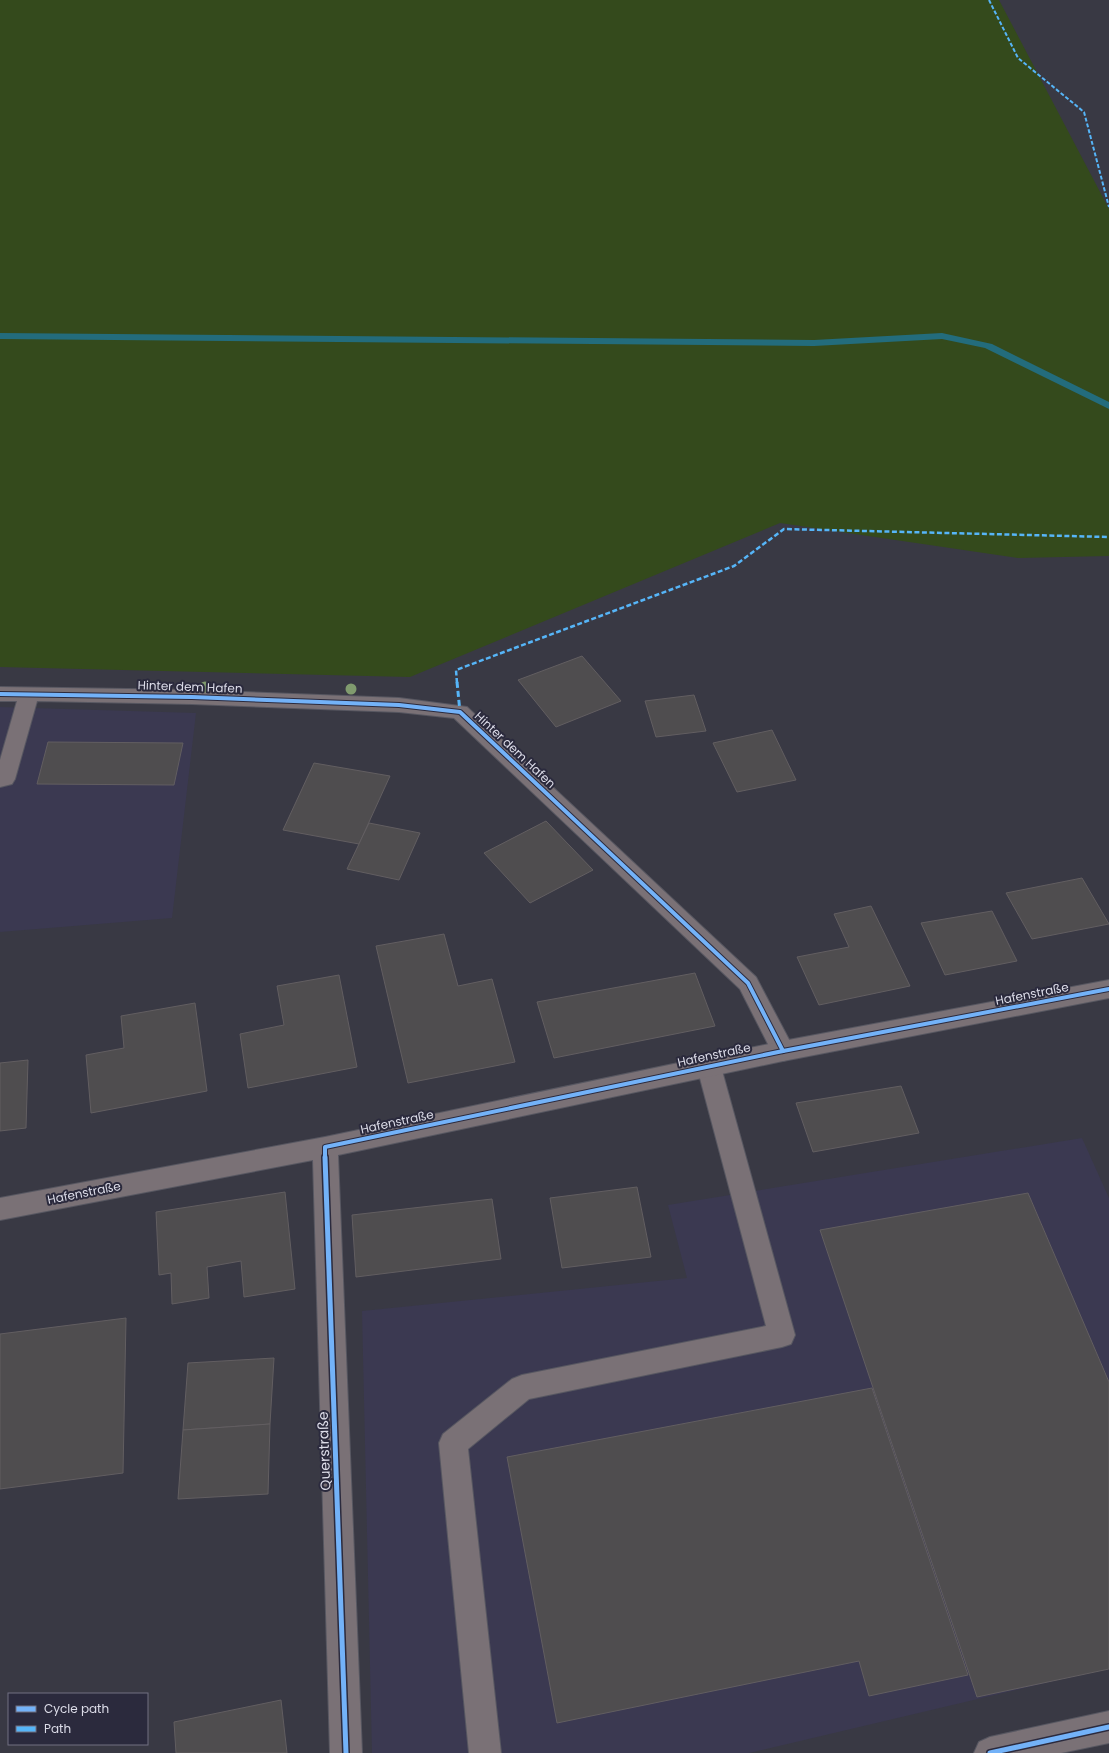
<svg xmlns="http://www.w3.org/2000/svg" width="1109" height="1753" viewBox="0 0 1109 1753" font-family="Poppins,sans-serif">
<rect width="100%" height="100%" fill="#393944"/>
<g fill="#3b3951">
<path d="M0 707 196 713 172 918 0 932Z"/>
<path d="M1082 1138 1109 1198V1668L749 1753H372L362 1311 687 1278 668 1205Z"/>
</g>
<path fill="#344a1c" d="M0 0H999L1109 209V556L1018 558 780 523 410 677 0 667Z"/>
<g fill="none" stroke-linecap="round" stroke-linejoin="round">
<path fill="#236c7c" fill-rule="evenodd" d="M0 333 814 340 942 333 992 344 1109 402V409L985 348 942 339 814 346 0 339Z"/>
</g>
<g fill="#4f4d4f" stroke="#625e61">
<path d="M582 656 621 701 556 727 518 680Z"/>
<path d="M694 695 706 731 656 737 645 701Z"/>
<path d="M772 730 796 780 737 792 713 743Z"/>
<path d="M48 742 183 743 174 785 37 784Z"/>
<path d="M314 763 390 776 359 844 283 830Z"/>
<path d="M546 821 593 870 530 903 484 853Z"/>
<path d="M369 823 420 833 399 880 347 869Z"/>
<path d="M1082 878 1109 924 1032 939 1006 893Z"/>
<path d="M871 906 910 986 819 1005 797 957 849 947 834 914Z"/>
<path d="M992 911 1017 961 945 975 921 923Z"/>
<path d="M444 934 458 986 492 979 515 1062 408 1083 376 946Z"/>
<path d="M695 973 715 1026 554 1058 537 1002Z"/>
<path d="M339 975 357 1067 248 1088 240 1034 284 1025 277 986Z"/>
<path d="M195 1003 207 1091 91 1113 86 1055 124 1048 121 1016Z"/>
<path d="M28 1060 26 1128 0 1131V1063Z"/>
<path d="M901 1086 919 1133 813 1152 796 1103Z"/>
<path d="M637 1187 651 1257 562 1268 550 1198Z"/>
<path d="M285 1192 295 1289 244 1297 241 1261 207 1267 209 1298 172 1304 171 1273 159 1275 156 1212Z"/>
<path d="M1028 1193 1109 1382V1669L977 1697 820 1230Z"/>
<path d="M492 1199 501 1259 356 1277 352 1215Z"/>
<path d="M126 1318 123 1473 0 1489V1334Z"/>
<path d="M274 1358 270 1424 183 1430 188 1363Z"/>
<path d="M872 1388 968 1675 869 1696 859 1661 557 1723 507 1457Z"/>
<path d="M270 1424 268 1494 178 1499 183 1430Z"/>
<path d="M281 1700 287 1753H176L174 1722Z"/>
</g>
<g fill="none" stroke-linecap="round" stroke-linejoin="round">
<defs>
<g id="service">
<path d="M0 687 192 690 399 698 467 707 756 977 795 1051 791 1058 783 1061 775 1058 740 989 454 718 399 712 192 704 37 701 15 779 12 784 0 787V760L17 701H0Z"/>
<path d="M709 1057 717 1060 721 1067 795 1335 791 1344 782 1347 529 1399 468 1449 501 1753H469L439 1443 443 1434 512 1379 522 1375 766 1326 697 1067 701 1060Z"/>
</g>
<path id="minor" d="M1109 980V998L783 1061 338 1155 362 1753H330L313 1160 0 1220V1198L325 1137 783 1041Z"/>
<path id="tertiary" d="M1109 1711V1743L1061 1753H974L979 1742 990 1737Z"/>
</defs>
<use href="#service" stroke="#575761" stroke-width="2"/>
<use href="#minor" stroke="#575761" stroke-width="2"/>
<use href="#tertiary" stroke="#575761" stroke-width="2"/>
<use href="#service" fill="#7a7176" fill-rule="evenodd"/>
<use href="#minor" fill="#7a7176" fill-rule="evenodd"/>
<use href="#tertiary" fill="#7a7176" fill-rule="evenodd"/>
<path stroke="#56b5f8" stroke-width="2" stroke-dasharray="4 2" stroke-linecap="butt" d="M989 0 1018 58 1084 112 1109 207"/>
<path stroke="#56b5f8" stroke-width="2.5" stroke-dasharray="5 2.5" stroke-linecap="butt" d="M457 683 456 670 734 566 784 529 1109 537"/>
<path stroke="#56b5f8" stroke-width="3" stroke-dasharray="6 3" stroke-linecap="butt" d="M457 682 460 712"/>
<defs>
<g id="cycleway-far1">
<path d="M0 694 192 697 399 705 460 712 748 983 783 1051"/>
<path d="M325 1158V1147L783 1051 1109 989"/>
</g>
<g id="cycleway">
<path d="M325 1157 346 1753"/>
<path d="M990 1753 1109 1727"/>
</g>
</defs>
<use href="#cycleway-far1" stroke="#2b2a3d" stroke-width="6"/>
<use href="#cycleway" stroke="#2b2a3d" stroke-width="8"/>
<use href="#cycleway-far1" stroke="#73b2f8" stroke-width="4"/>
<use href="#cycleway" stroke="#73b2f8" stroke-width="5"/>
</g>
<g fill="#809b6e">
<circle cx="205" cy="687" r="5.5"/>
<circle cx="351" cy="689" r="5.5"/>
</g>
<g text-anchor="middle" stroke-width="4" stroke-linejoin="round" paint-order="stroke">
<g font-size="12" fill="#dcdce8" stroke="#2b2a3d">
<text transform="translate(190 687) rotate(2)" y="4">Hinter dem Hafen</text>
<text transform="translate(515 750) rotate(43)" y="4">Hinter dem Hafen</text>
<text transform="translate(1032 994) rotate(-11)" y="4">Hafenstraße</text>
<text transform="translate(714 1055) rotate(-12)" y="4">Hafenstraße</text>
<text transform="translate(397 1122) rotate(-12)" y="4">Hafenstraße</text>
<text transform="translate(84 1193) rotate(-11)" y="4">Hafenstraße</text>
</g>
<g font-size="14" fill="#dcdce8" stroke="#2b2a3d">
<text transform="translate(324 1451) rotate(-92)" y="5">Querstraße</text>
</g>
</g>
<rect x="8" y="1693" width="140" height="52" fill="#2b2a3d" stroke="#727181"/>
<rect x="16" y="1706" width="20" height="6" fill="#73b2f8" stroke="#727181"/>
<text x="44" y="1713" font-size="12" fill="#dcdce8">Cycle path</text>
<rect x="16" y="1726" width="20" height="6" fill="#56b5f8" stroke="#727181"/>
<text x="44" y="1733" font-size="12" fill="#dcdce8">Path</text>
</svg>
